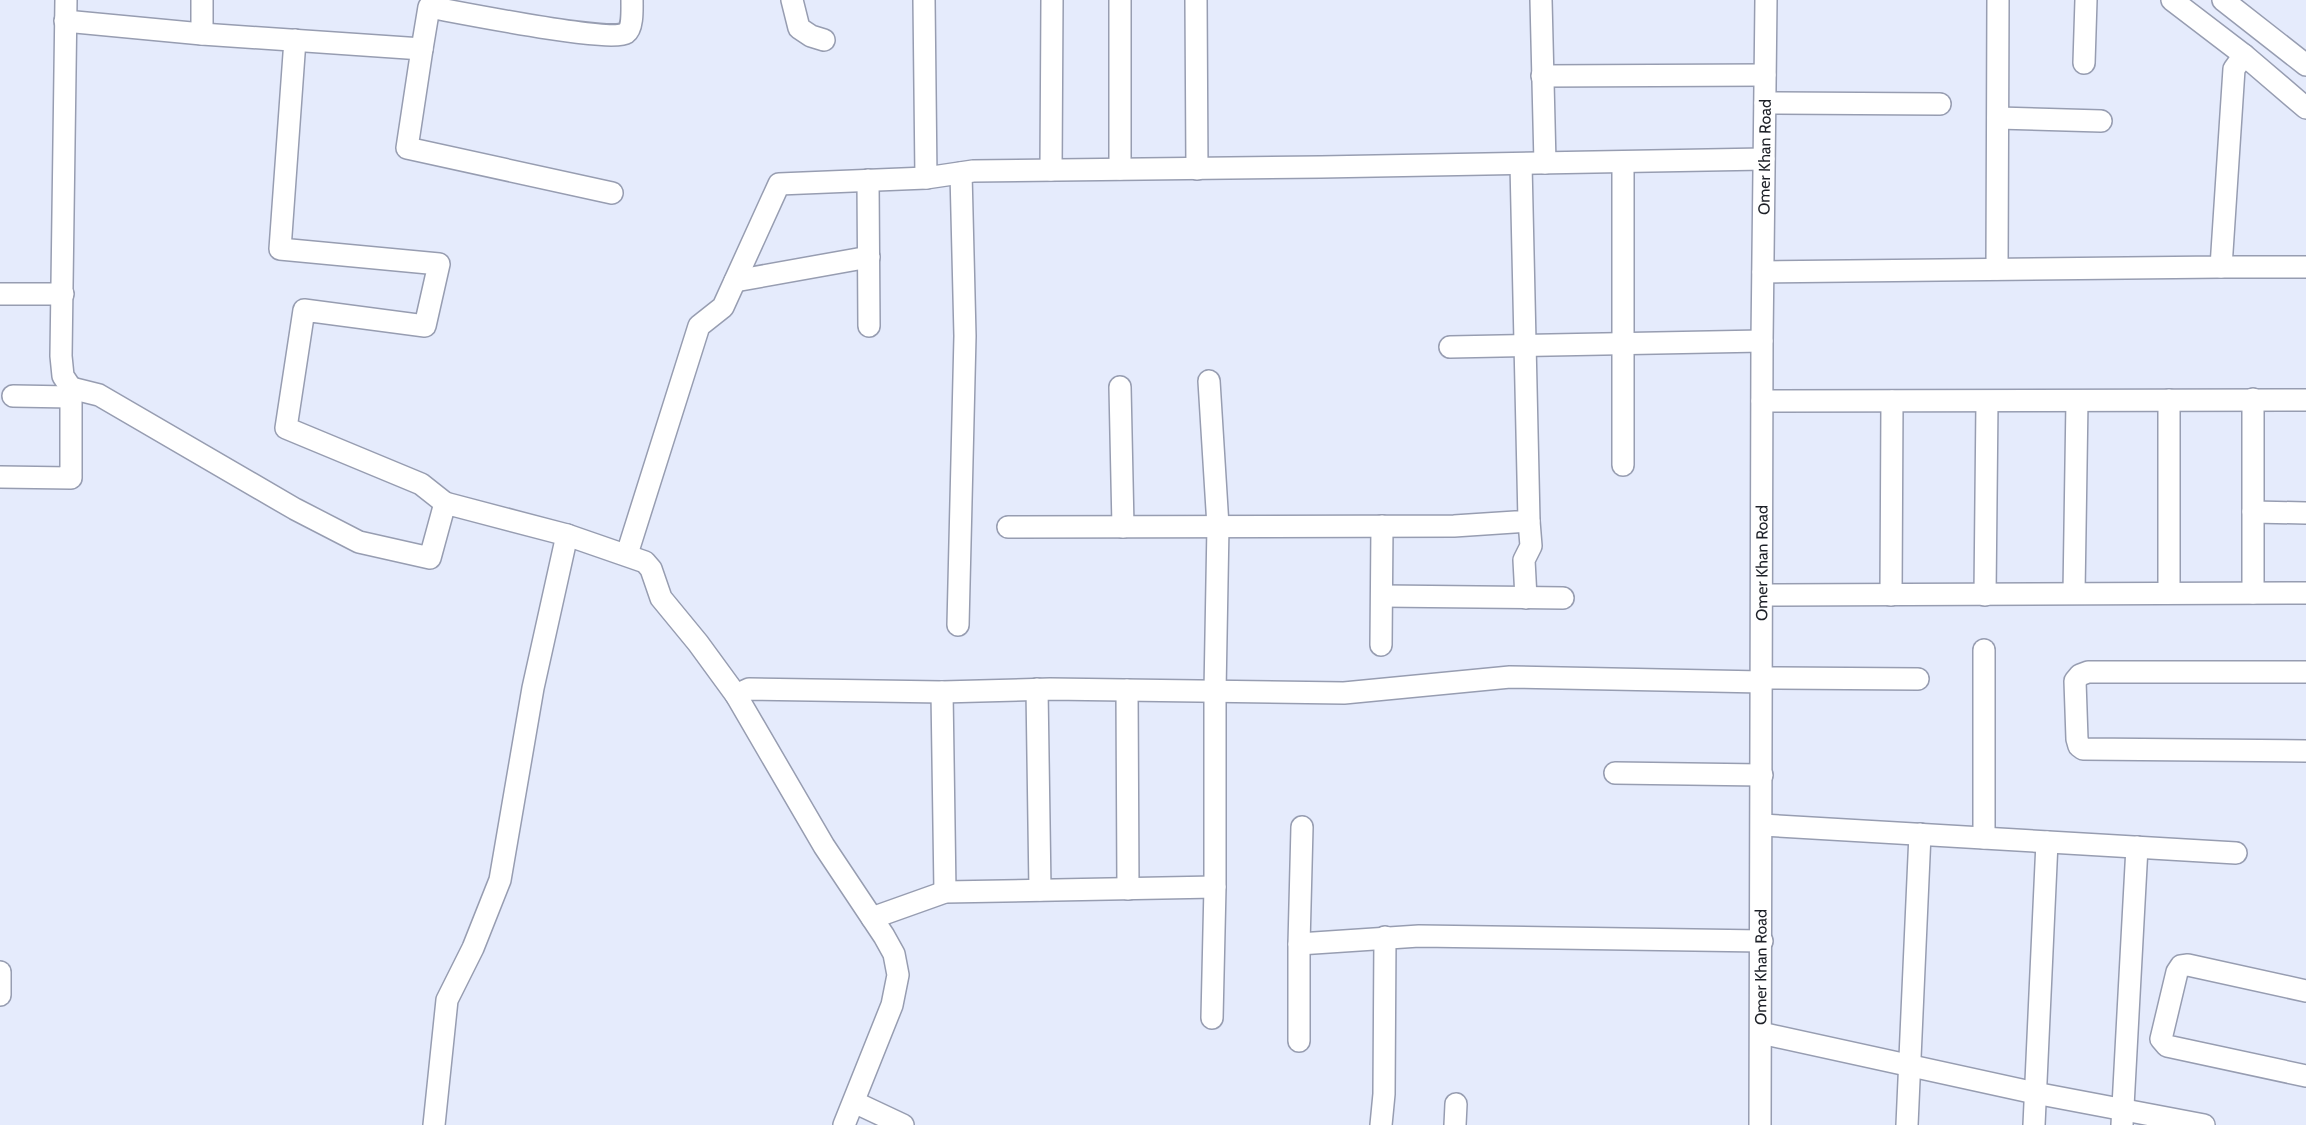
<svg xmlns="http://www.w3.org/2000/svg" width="2306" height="1125" viewBox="0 0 2306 1125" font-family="Cabin,sans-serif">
<rect width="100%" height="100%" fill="#e5ebfc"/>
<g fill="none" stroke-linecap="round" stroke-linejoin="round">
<defs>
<g id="minor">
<path d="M202 0V34"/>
<path d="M792 0 799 28 811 36 824 40"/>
<path d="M924 0 926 178"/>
<path d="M1196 0 1197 169"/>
<path d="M1541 0 1545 163"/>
<path d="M2172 0 2244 55 2306 108"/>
<path d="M2223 0 2306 65"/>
<path d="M65 21 202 34 422 49 407 148 612 193"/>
<path d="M295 40 280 249 439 264 425 326 304 310 286 428 421 484 445 503"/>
<path d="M422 49 429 7C457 12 611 43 626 33 633 28 632 9 632 0"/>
<path d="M2084 63 2086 0"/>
<path d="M1542 76 1765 75"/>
<path d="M1765 103 1940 104"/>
<path d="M1998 118 2101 121"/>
<path d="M1120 169V0"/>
<path d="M1051 170 1052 0"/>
<path d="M868 180 869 326"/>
<path d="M2221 267H2306"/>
<path d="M1997 269 1998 0"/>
<path d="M1763 272 2221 267 2234 69 2244 55"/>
<path d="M735 281 869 257"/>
<path d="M0 294H63"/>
<path d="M1450 347 1762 341"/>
<path d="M1209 381 1218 526 1215 691V887L1212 1018"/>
<path d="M1120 387 1123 527"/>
<path d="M71 388 99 395 295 509 359 542 430 558 445 503 567 535 645 562 651 569 661 598 698 643 736 695 824 846 884 936 894 954 898 975 892 1005 844 1125"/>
<path d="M13 396 71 397"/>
<path d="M2253 399V593"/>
<path d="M1762 401 2306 400"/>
<path d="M1623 465V162"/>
<path d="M0 477 71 478V388L63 376 61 356 66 0"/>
<path d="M2253 512 2306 513"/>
<path d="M1008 527 1454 526 1529 521 1521 164"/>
<path d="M627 554 699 326 723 307 779 184 926 178 973 171 1321 167 1764 159"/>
<path d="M2074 593 2077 401"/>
<path d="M2169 593V400"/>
<path d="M1762 595 2306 593"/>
<path d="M1891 595 1892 401"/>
<path d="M1985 595 1987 402"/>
<path d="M1382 596 1563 598"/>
<path d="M1526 598 1524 560 1531 546 1529 521"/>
<path d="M958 625 965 336 961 173"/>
<path d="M1381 645 1382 526"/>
<path d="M2306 672H2088L2080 675 2075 681 2077 739 2079 746 2083 749 2306 751"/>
<path d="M1762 678 1918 679"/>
<path d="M1037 689 1040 890"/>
<path d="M1127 690 1128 889"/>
<path d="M942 692 945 892"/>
<path d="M736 695 749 689 942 692 1050 689 1344 693 1510 677 1762 682"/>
<path d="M1615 773 1762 775"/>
<path d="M1762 825 2236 853"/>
<path d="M1984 838V650"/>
<path d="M872 918 945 892 1215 887"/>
<path d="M1299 944 1419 936 1762 941"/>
<path d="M0 972V995"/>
<path d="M2306 991 2188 965 2181 966 2177 972 2161 1039 2167 1046 2306 1076"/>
<path d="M1761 1033 2035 1093 2204 1125"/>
<path d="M1299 1041V944L1302 827"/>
<path d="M854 1102 903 1125"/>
<path d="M434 1125 447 1000 473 948 500 880 533 688 567 535"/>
<path d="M1381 1125 1384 1094 1385 937"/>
<path d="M1455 1125 1456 1104"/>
<path id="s1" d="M1760 1125 1762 341 1766 0"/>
<path d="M1907 1125 1920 834"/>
<path d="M2034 1125 2047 842"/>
<path d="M2122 1125 2137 847"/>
</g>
</defs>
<use href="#minor" stroke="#979db1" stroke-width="24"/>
<use href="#minor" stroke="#fff" stroke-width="21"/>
</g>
<g text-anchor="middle" stroke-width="5" stroke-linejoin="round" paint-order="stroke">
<g font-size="16" fill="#1d2027" stroke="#e5ebfc">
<text dy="6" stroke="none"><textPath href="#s1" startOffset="968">Omer Khan Road</textPath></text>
<text dy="6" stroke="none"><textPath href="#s1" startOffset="562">Omer Khan Road</textPath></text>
<text dy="6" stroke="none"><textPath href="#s1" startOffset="158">Omer Khan Road</textPath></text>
</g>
</g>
</svg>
